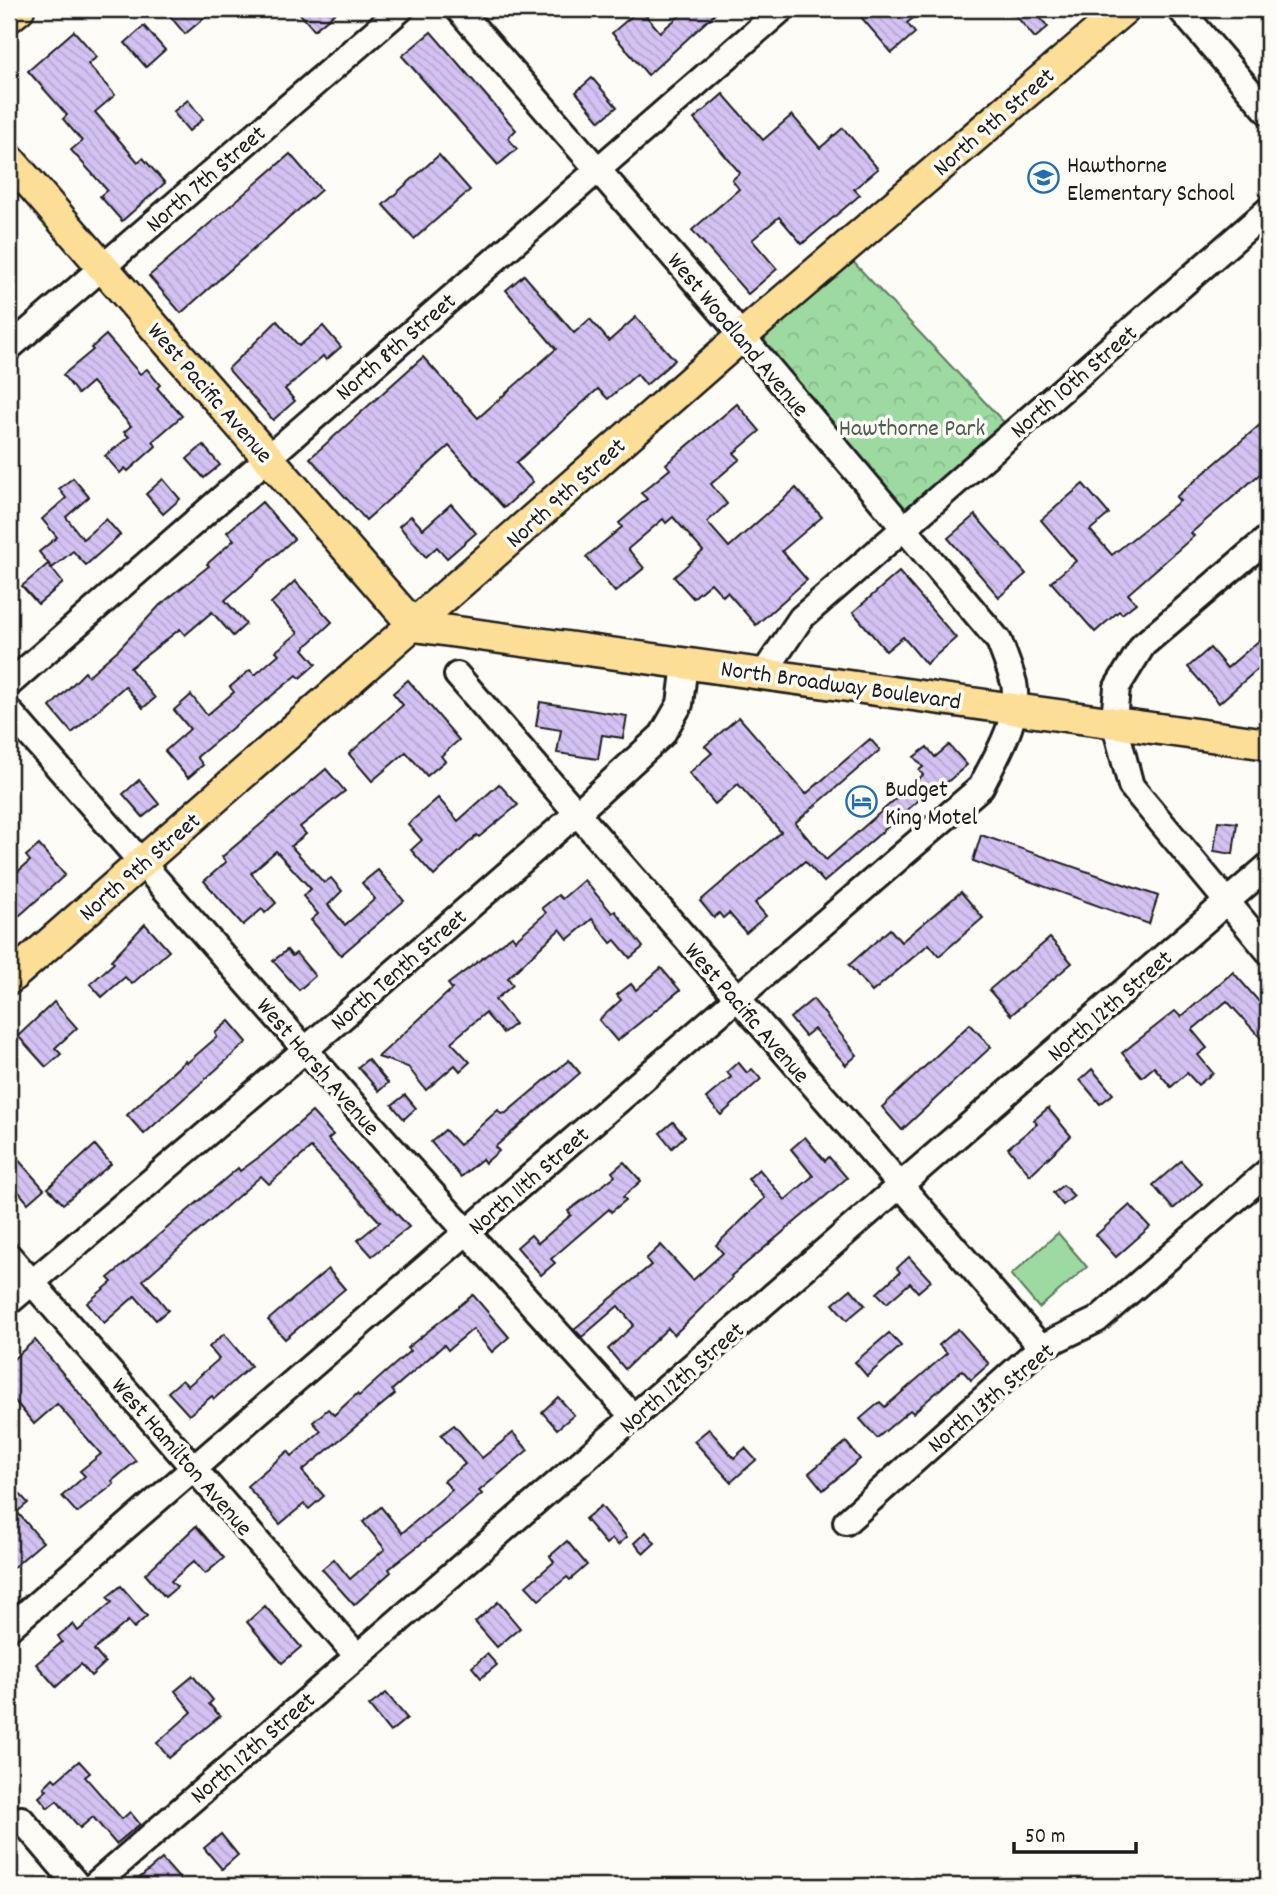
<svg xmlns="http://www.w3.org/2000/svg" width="1277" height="1895" viewBox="0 0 1277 1895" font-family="Dekko,sans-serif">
<defs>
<pattern id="park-crowns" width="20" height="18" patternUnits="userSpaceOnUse" patternTransform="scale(1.75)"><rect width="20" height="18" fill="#9ddaa1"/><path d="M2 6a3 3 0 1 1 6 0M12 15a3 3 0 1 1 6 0" fill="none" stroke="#87ba8a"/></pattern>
<pattern id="building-back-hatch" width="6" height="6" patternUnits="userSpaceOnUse" patternTransform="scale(1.75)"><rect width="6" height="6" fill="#d4c2f3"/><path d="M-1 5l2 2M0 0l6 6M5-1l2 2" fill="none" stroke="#b5a6d0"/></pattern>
</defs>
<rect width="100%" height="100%" fill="#fdfcf7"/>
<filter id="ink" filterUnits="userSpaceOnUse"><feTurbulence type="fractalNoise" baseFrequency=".0143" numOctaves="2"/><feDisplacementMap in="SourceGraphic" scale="14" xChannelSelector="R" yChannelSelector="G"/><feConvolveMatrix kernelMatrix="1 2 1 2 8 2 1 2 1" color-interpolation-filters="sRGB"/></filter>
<g filter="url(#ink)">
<path fill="url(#park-crowns)" stroke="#5c7b5e" stroke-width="2" d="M842 250 1014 433 904 529 742 336Z"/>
<path fill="#9ddaa1" stroke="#5c7b5e" stroke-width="2" d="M1058 1233 1087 1267 1039 1308 1011 1275Z"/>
<g fill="url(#building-back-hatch)" stroke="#1c1c1c" stroke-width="2">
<path d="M164 9H215L185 34Z"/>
<path d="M296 9H340L314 30Z"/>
<path d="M640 9 660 32 688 9H720L648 75 612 33Z"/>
<path d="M854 9H924L907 23 915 33 892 53Z"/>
<path d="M1010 9H1033L1048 27 1035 38Z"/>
<path d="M144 26 165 50 146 67 125 43Z"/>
<path d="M74 31 97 57 88 64 115 95 95 112 138 162 143 158 165 183 122 221 100 196 107 190 71 150 82 141 63 119 67 115 28 71Z"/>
<path d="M431 32 516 130 508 138 517 149 498 165 402 56Z"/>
<path d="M592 78 617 107 600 121 576 92Z"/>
<path d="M723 94 763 140 792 115 820 148 843 128 878 169 854 189 860 195 802 244 779 217 752 240 777 269 748 294 692 230 739 189 732 180 740 173 694 119Z"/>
<path d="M188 100 203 119 189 131 173 112Z"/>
<path d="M290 154 321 190 181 313 149 276Z"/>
<path d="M439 155 470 190 414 239 383 205Z"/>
<path d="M524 275 574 333 590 319 609 341 636 317 675 360 646 385 637 374 608 399 598 389 516 463 533 482 504 508 449 446 366 520 310 458 423 357 478 418 556 349 506 290Z"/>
<path d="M277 321 299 346 323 326 341 347 326 360 323 356 285 389 295 401 273 420 228 369Z"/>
<path d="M106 335 140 374 147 369 160 385 157 388 182 416 153 441 156 446 128 471 125 468 120 473 105 456 129 437 124 432 131 426 92 382 78 394 63 375 93 350 91 348Z"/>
<path d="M737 404 760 431 734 453 740 459 711 484 727 504 707 522 729 547 796 488 822 517 782 551 807 580 756 625 727 592 723 596 711 583 693 598 674 577 703 551 673 517 666 523 663 519 628 549 644 568 615 592 586 557 622 527 619 523 647 499 641 493 670 469 666 464Z"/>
<path d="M1268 418V467L1191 533 1194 536 1128 594 1136 603 1122 614 1119 611 1095 632 1051 582 1076 561 1041 520 1083 484 1109 514 1090 530 1112 555 1180 501 1176 497Z"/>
<path d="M203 445 220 465 204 478 187 459Z"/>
<path d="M73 478 89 497 66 517 83 539 106 519 120 535 86 565 73 551 52 568 39 552 57 537 42 519 66 498 59 489Z"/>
<path d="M163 479 180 499 163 514 146 494Z"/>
<path d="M262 502 294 539 225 600 246 624 233 636 212 612 185 635 180 629 130 668 155 698 143 708 125 686 72 733 50 707 85 672 88 676 119 649 160 605 209 566 207 564 234 540 227 532Z"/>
<path d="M451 504 476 533 447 558 437 547 426 557 399 526 411 516 423 529Z"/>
<path d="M975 515 1026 574 999 597 948 538Z"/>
<path d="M48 564 63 583 38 604 22 586Z"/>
<path d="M899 572 956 638 926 664 903 637 886 651 853 612Z"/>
<path d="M295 581 332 622 303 649 316 664 300 678 297 675 197 757 203 765 188 778 165 751 190 729 174 710 191 695 207 715 234 692 230 687 250 670 255 675 279 654 276 651 298 633 271 603Z"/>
<path d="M1268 633V680L1259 668 1219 703 1188 667 1210 648 1227 668Z"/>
<path d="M408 680 459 740 441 756 445 761 427 776 406 752 372 781 349 754 403 705 393 693Z"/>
<path d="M540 702 627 716 623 738 602 735 598 759 557 753 561 730 536 726Z"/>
<path d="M739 717 806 794 870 739 880 750 795 823 826 860 923 775 919 770 923 767 914 757 927 747 935 757 949 745 967 765 937 791 934 787 824 882 805 861 755 903 766 916 746 933 729 913 723 918 719 913 714 918 700 901 781 832 738 784 715 804 689 773 712 753 705 746Z"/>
<path d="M326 769 345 791 300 827 306 834 291 846 324 883 331 878 342 891 328 905 345 925 375 899 362 883 378 870 404 901 341 955 311 920 318 914 303 896 311 889 276 851 251 873 276 903 265 913 262 909 243 925 204 881 226 862 222 857Z"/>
<path d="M139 780 159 804 143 817 123 794Z"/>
<path d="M499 784 518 805 479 837 477 835 434 876 411 850 422 840 408 824 438 798 458 821Z"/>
<path d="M1218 821 1237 823 1233 854 1214 851Z"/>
<path d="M981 835 1158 896 1149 924 973 861Z"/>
<path d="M39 845 65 875 9 925V879L30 861 26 856Z"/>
<path d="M584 880 612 913 615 911 643 947 630 958 615 940 611 943 592 919 568 939 560 929 508 978 513 985 495 1000 515 1024 503 1033 485 1013 451 1042 470 1062 460 1071 455 1065 426 1090 408 1067 378 1057 452 989 448 984 512 936 515 940 546 913 542 908 558 895 562 899Z"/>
<path d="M961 892 983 918 939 956 929 944 872 992 849 965 890 929 901 942Z"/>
<path d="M145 924 169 951 132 984 125 977 102 997 90 984 114 963 111 960Z"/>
<path d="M1050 938 1072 963 1011 1015 989 990Z"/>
<path d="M287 950 292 956 296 953 315 976 299 990 273 961Z"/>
<path d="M661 968 680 990 617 1041 599 1020 621 1000 617 995 631 984 636 990Z"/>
<path d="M1233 972 1268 1012V1046L1227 1001 1192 1030 1207 1048 1198 1055 1213 1073 1198 1085 1187 1073 1171 1087 1154 1067 1142 1077 1122 1053 1175 1011 1181 1017Z"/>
<path d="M813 999 857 1055 846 1065 814 1029 805 1036 790 1018Z"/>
<path d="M54 1002 77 1028 55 1048 61 1054 46 1067 18 1036Z"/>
<path d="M229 1021 247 1042 144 1134 127 1115 185 1061 187 1063 217 1037 215 1033Z"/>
<path d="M970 1024 991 1047 902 1130 882 1107Z"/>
<path d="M368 1059 388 1083 379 1091 358 1067Z"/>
<path d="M569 1060 580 1073 495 1147 499 1151 485 1163 482 1159 461 1177 431 1142 445 1130 459 1145 498 1110 501 1114 506 1113Z"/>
<path d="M738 1062 747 1073 752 1069 761 1079 721 1115 706 1098 731 1077 727 1072Z"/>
<path d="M1092 1069 1113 1094 1100 1104 1080 1080Z"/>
<path d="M405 1095 416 1108 404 1119 392 1105Z"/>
<path d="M1048 1108 1071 1136 1030 1175 1008 1148 1037 1124 1034 1120Z"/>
<path d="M312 1112 333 1135 328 1139 409 1227 372 1256 358 1240 380 1222 311 1148 269 1184 261 1176 143 1280 168 1310 156 1320 135 1296 104 1323 87 1303 112 1282 108 1278 238 1168 240 1171 262 1155Z"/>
<path d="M673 1122 685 1136 672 1148 660 1133Z"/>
<path d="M805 1137 825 1161 829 1157 847 1178 731 1276 732 1278 674 1335 668 1328 625 1369 608 1349 634 1325 618 1306 582 1337 574 1329 651 1265 646 1259 661 1245 693 1280 723 1253 716 1245 765 1198 748 1179 759 1169 785 1200 813 1176 791 1149Z"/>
<path d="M95 1145 111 1164 63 1204 48 1188Z"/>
<path d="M9 1149 44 1189 28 1203 9 1180Z"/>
<path d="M1181 1161 1202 1184 1173 1209 1153 1185Z"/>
<path d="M624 1162 641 1181 623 1197 626 1200 611 1212 609 1209 551 1259 555 1263 541 1275 517 1247 531 1235 538 1243 571 1215 568 1211 615 1176 612 1172Z"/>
<path d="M1063 1185 1074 1196 1063 1205 1053 1193Z"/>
<path d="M1130 1205 1150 1227 1116 1257 1096 1235Z"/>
<path d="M909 1257 931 1281 918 1292 910 1283 887 1303 877 1293 900 1272 897 1268Z"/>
<path d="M328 1269 345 1289 285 1339 268 1320Z"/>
<path d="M851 1289 865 1305 847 1320 833 1304Z"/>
<path d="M473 1295 509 1337 492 1352 473 1329 448 1350 444 1345 392 1390 395 1394 302 1471 324 1496 309 1509 304 1504 280 1524 247 1486 288 1451 292 1456 321 1431 313 1422 328 1409 334 1415 357 1394 359 1396 410 1351 407 1348Z"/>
<path d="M958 1329 989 1364 971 1380 962 1370 913 1413 910 1410 877 1438 860 1419 880 1402 885 1407 947 1353 939 1345Z"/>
<path d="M889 1333 901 1346 867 1376 855 1362Z"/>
<path d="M224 1334 251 1366 214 1399 212 1396 189 1415 168 1392 182 1380 188 1386 219 1359 209 1347Z"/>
<path d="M35 1340 136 1461 112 1481 114 1484 77 1513 62 1496 85 1476 80 1471 101 1454 57 1404 34 1424 15 1401 9 1406V1363Z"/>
<path d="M558 1397 574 1415 557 1429 542 1412Z"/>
<path d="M454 1425 482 1458 513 1433 528 1450 479 1491 482 1494 460 1513 389 1569 391 1572 354 1605 322 1569 334 1559 350 1579 385 1549 363 1522 381 1507 402 1533 452 1490 444 1481 465 1464 441 1435Z"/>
<path d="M709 1429 734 1458 745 1448 756 1460 731 1482 694 1441Z"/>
<path d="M846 1442 860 1459 823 1490 809 1473Z"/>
<path d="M16 1490 28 1503 17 1512 43 1542 9 1571V1496Z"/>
<path d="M601 1506 627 1537 618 1545 612 1539 606 1544 585 1519Z"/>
<path d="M196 1526 224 1558 205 1574 194 1561 171 1581 177 1587 165 1597 145 1574Z"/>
<path d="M646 1532 655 1543 644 1553 634 1543Z"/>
<path d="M567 1541 587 1565 570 1580 567 1577 539 1600 526 1586 554 1562 550 1556Z"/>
<path d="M121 1586 147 1616 134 1628 128 1621 94 1650 105 1663 91 1676 81 1664 56 1687 36 1664 62 1642 58 1636 73 1624 78 1631 112 1602 107 1597Z"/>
<path d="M498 1602 520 1628 497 1647 475 1622Z"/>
<path d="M265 1606 301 1647 282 1663 247 1622Z"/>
<path d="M487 1654 497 1665 481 1678 472 1667Z"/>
<path d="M193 1676 213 1700 209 1704 220 1716 169 1758 157 1743 192 1712 175 1691Z"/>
<path d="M386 1693 407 1718 390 1732 369 1706Z"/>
<path d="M79 1761 90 1773 85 1777 122 1819 130 1812 140 1824 116 1844 93 1817 80 1828 57 1801 48 1808 39 1797 47 1790 44 1787 53 1778 56 1781Z"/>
<path d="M221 1834 238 1855 222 1869 204 1848Z"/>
<path d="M162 1859 186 1886H130Z"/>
</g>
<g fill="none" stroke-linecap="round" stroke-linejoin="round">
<defs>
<g id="minor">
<path d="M1180 9 1268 112"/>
<path d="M9 348 401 9"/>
<path d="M1268 538 1143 645 1117 687 1114 721 1131 786 1268 951"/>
<path d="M764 673 801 618 1268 210"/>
<path d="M457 675 1041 1347"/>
<path d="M9 684 782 9"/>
<path d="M9 711 386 1142 634 1418"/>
<path d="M9 1256 357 1656"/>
<path d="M9 1302 305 1050 577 813 662 735 680 704 685 664"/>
<path d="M846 1522 1041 1347 1097 1320 1268 1171"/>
<path d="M9 1628 981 787C996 756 1021 719 1014 683 1010 669 1004 654 999 641L726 317 458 9"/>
<path d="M21 1819 78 1886"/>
<path d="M93 1886 1268 866"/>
</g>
<g id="major">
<path d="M9 17 19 9"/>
<path d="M9 159 414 626"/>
<path d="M414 626 1268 744"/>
<path d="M9 979 742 336 1124 9"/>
</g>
</defs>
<use href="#minor" stroke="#1c1c1c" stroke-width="30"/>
<use href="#major" stroke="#1c1c1c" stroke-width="35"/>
<use href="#minor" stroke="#fdfcf7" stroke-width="24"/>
<use href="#major" stroke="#fcde96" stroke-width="30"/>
</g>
</g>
<defs>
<symbol id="school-ring" viewBox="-11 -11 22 22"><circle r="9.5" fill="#fdfcf7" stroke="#1f6fb2" stroke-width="1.5"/><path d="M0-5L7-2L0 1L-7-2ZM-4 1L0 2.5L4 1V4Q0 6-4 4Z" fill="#1f6fb2"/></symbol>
<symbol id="hotel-ring" viewBox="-11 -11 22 22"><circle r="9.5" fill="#fdfcf7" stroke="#1f6fb2" stroke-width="1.5"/><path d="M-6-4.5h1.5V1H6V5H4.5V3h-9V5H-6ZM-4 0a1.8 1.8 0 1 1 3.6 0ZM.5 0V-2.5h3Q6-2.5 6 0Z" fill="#1f6fb2"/></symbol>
</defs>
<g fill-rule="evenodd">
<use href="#school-ring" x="1026" y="160" width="35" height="35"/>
<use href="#hotel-ring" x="844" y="784" width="35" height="35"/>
</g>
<g text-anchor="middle" stroke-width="7" stroke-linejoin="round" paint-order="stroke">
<g font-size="24" fill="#1c1c1c" stroke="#fdfcf7">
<text transform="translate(993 121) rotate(-41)" y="8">North 9th Street</text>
<text transform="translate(205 178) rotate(-41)" y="8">North 7th Street</text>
<text transform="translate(739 334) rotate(50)" y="8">West Woodland Avenue</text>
<text transform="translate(395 346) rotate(-41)" y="8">North 8th Street</text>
<text transform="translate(1073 381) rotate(-41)" y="8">North 10th Street</text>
<text transform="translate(211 392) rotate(49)" y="8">West Pacific Avenue</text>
<text transform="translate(565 492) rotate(-42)" y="8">North 9th Street</text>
<text transform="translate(841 684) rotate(8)" y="8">North Broadway Boulevard</text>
<text transform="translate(139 866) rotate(-41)" y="8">North 9th Street</text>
<text transform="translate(398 969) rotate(-41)" y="8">North Tenth Street</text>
<text transform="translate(1109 1005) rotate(-41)" y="8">North 12th Street</text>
<text transform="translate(748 1012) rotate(49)" y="8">West Pacific Avenue</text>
<text transform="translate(319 1066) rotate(49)" y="8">West Harsh Avenue</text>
<text transform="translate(528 1180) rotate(-41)" y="8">North 11th Street</text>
<text transform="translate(681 1377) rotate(-41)" y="8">North 12th Street</text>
<text transform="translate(990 1397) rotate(-40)" y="8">North 13th Street</text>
<text transform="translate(183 1456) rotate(49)" y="8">West Hamilton Avenue</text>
<text transform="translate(252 1747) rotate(-41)" y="8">North 12th Street</text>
</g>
<g font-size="24" fill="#1c1c1c" stroke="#fdfcf7" text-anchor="start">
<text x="1067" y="172">Hawthorne<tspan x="1067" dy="28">Elementary School</tspan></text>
<text x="885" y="796">Budget<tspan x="885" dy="28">King Motel</tspan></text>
</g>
<g font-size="24" fill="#495e4b" stroke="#fdfcf7">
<text x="912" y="435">Hawthorne Park</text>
</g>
</g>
<rect width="1277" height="1895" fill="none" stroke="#fdfcf7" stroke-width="35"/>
<rect x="18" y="18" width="1242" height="1860" fill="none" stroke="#1c1c1c" stroke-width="2.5" filter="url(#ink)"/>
<path d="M1014 1842v10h122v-10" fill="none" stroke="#1c1c1c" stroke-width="3.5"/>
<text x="1025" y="1842" font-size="21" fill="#1c1c1c" stroke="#fdfcf7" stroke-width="5" paint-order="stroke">50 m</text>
</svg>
